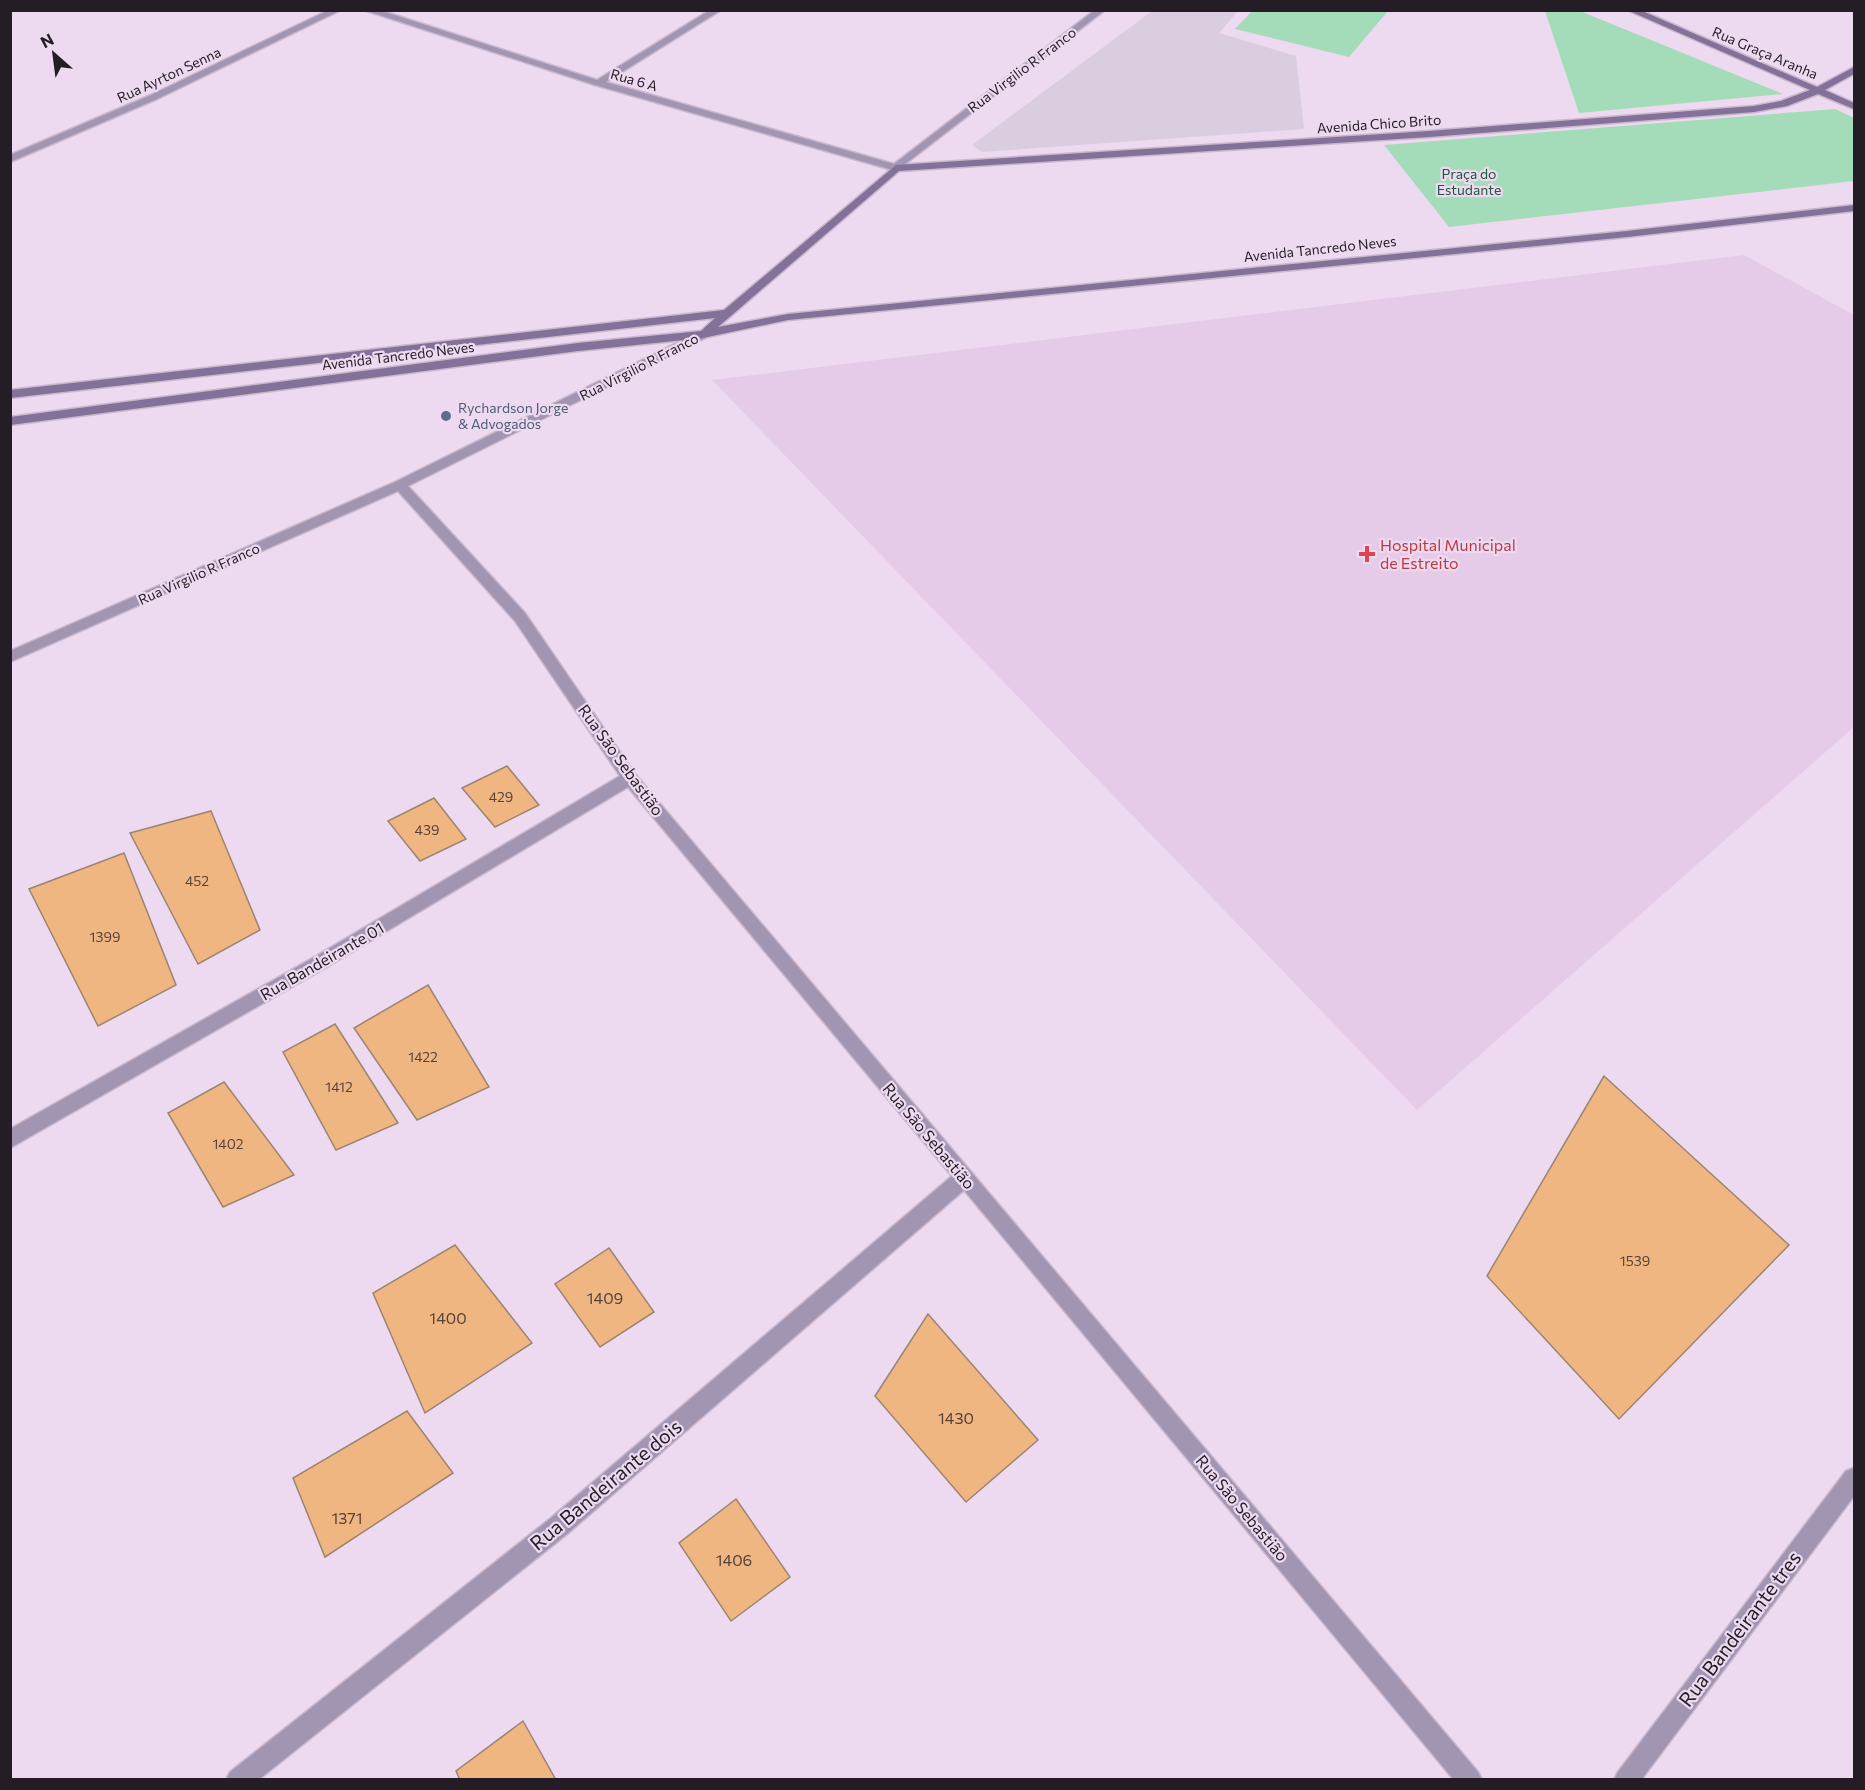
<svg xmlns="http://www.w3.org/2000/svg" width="1865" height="1790" viewBox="0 0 1865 1790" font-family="Commissioner,sans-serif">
<rect width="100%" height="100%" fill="#edd9f0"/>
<path fill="#e6cbe8" d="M1744 255 1854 315V727L1417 1110 712 380Z"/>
<path fill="#dbcde0" d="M1152 11H1238L1219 33 1296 56 1304 129 982 152 972 145Z"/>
<g fill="#a4dcba">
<path d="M1253 10H1388V11L1349 57 1235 29Z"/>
<path d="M1545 11H1580L1783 94 1579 113Z"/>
<path d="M1835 109 1854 118V181L1449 227 1384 145Z"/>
</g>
<g fill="#f0b681" stroke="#9b8572" stroke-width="1.5">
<path d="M507 766 539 805 495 827 462 788Z"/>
<path d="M434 798 466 839 420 861 388 821Z"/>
<path d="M211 811 260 930 198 964 130 833Z"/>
<path d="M124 853 176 985 98 1026 29 889Z"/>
<path d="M428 985 489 1087 417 1120 354 1028Z"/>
<path d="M335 1024 398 1123 336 1150 283 1052Z"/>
<path d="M1604 1076 1789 1245 1619 1419 1487 1276Z"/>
<path d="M224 1082 294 1175 223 1207 168 1113Z"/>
<path d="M455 1245 532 1343 425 1413 373 1293Z"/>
<path d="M609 1248 654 1312 600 1347 555 1284Z"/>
<path d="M928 1314 1038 1440 966 1502 875 1396Z"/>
<path d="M407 1411 453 1473 325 1557 293 1478Z"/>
<path d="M736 1499 790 1577 731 1621 679 1543Z"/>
<path d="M523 1721 556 1780H460L456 1771Z"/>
</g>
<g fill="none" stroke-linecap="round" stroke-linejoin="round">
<defs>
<g id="minor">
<path d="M329 10H341L157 99 10 162V155L151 95Z"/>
<path d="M364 10H379L597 80 710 10H721L606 82 894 164 1095 10H1105L896 171 595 85Z"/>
<path d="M703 330 707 331V337L408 486 525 613 635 774 1478 1772 1482 1780H1454L964 1190 567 1534 258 1780H226L230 1772 551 1518 952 1176 628 787 330 965 10 1148V1129L318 955 620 776 515 621 398 491 10 662V651L395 482Z"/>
<path d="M1854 1468V1496L1641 1780H1614L1618 1772 1846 1471Z"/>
</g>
<path id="secondary" d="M1627 10H1640L1817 87 1854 67V74L1825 90 1854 103V109L1818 94 1787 106 1754 112 1429 137 899 171 718 327 788 314 1627 231 1854 205V211L1627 237 788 320 703 338 578 351 10 425V417L578 343 701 331 715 318 10 398V390L724 310 896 165 1429 131 1754 106 1781 101 1810 90Z"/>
</defs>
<use href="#minor" stroke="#c9b7cb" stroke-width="3"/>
<use href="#secondary" stroke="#c9b7cb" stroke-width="3"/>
<use href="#minor" fill="#a295b2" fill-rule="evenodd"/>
<use href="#secondary" fill="#83719a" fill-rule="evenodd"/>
</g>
<circle fill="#5c6f8a" stroke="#edd9f0" stroke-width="2" cx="446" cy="416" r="6"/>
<path fill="#e0444e" stroke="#edd9f0" stroke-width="2" d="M1364 545h6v6h6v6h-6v6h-6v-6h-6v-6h6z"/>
<g text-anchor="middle" stroke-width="4.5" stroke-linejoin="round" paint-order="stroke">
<g font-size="14" fill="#241d25" stroke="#edd9f0">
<text transform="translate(1765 53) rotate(23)" y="5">Rua Graça Aranha</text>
<text transform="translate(1022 70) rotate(-37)" y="5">Rua Virgilio R Franco</text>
<text transform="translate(169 75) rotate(-25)" y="5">Rua Ayrton Senna</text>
<text transform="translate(634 80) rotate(16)" y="5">Rua 6 A</text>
<text transform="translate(1379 124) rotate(-4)" y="5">Avenida Chico Brito</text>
<text transform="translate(1320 249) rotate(-6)" y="5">Avenida Tancredo Neves</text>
<text transform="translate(398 356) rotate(-7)" y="5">Avenida Tancredo Neves</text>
<text transform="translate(639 367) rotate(-27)" y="5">Rua Virgilio R Franco</text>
<text transform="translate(199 574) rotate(-24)" y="5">Rua Virgilio R Franco</text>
</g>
<g font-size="14" fill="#1f573b" stroke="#edd9f0">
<text x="1469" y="179">Praça do<tspan x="1469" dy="16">Estudante</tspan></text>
</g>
<g font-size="14" fill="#4e5e75" stroke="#edd9f0" text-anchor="start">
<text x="458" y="413">Rychardson Jorge<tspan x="458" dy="16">&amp; Advogados</tspan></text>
</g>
<g font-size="14" fill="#57433c">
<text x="501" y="802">429</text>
<text x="427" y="835">439</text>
<text x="197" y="886">452</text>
<text x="105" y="942">1399</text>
<text x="423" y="1062">1422</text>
<text x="339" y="1092">1412</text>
<text x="228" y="1149">1402</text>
<text x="1635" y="1266">1539</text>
</g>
<g font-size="16" fill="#be3a42" stroke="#edd9f0" text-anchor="start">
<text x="1380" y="551">Hospital Municipal<tspan x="1380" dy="18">de Estreito</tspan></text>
</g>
<g font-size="16" fill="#241d25" stroke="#edd9f0">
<text transform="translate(621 760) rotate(54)" y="6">Rua São Sebastião</text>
<text transform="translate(322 961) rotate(-30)" y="6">Rua Bandeirante 01</text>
<text transform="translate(929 1136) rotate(50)" y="6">Rua São Sebastião</text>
<text transform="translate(1242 1508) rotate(50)" y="6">Rua São Sebastião</text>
</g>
<g font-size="16" fill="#57433c">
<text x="605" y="1304">1409</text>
<text x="448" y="1324">1400</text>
<text x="956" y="1424">1430</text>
<text x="347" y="1524">1371</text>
<text x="734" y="1566">1406</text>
</g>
<g font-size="20" fill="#241d25" stroke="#edd9f0">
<text transform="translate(606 1485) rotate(-40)" y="7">Rua Bandeirante dois</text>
<text transform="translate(1740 1629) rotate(-53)" y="7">Rua Bandeirante tres</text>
</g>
</g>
<rect width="1865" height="1790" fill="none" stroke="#241d25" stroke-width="24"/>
<g transform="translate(54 54) rotate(332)" stroke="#edd9f0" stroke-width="4.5" paint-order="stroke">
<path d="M0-4.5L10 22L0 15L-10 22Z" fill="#241d25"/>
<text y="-9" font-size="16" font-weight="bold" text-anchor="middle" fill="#241d25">N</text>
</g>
</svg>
